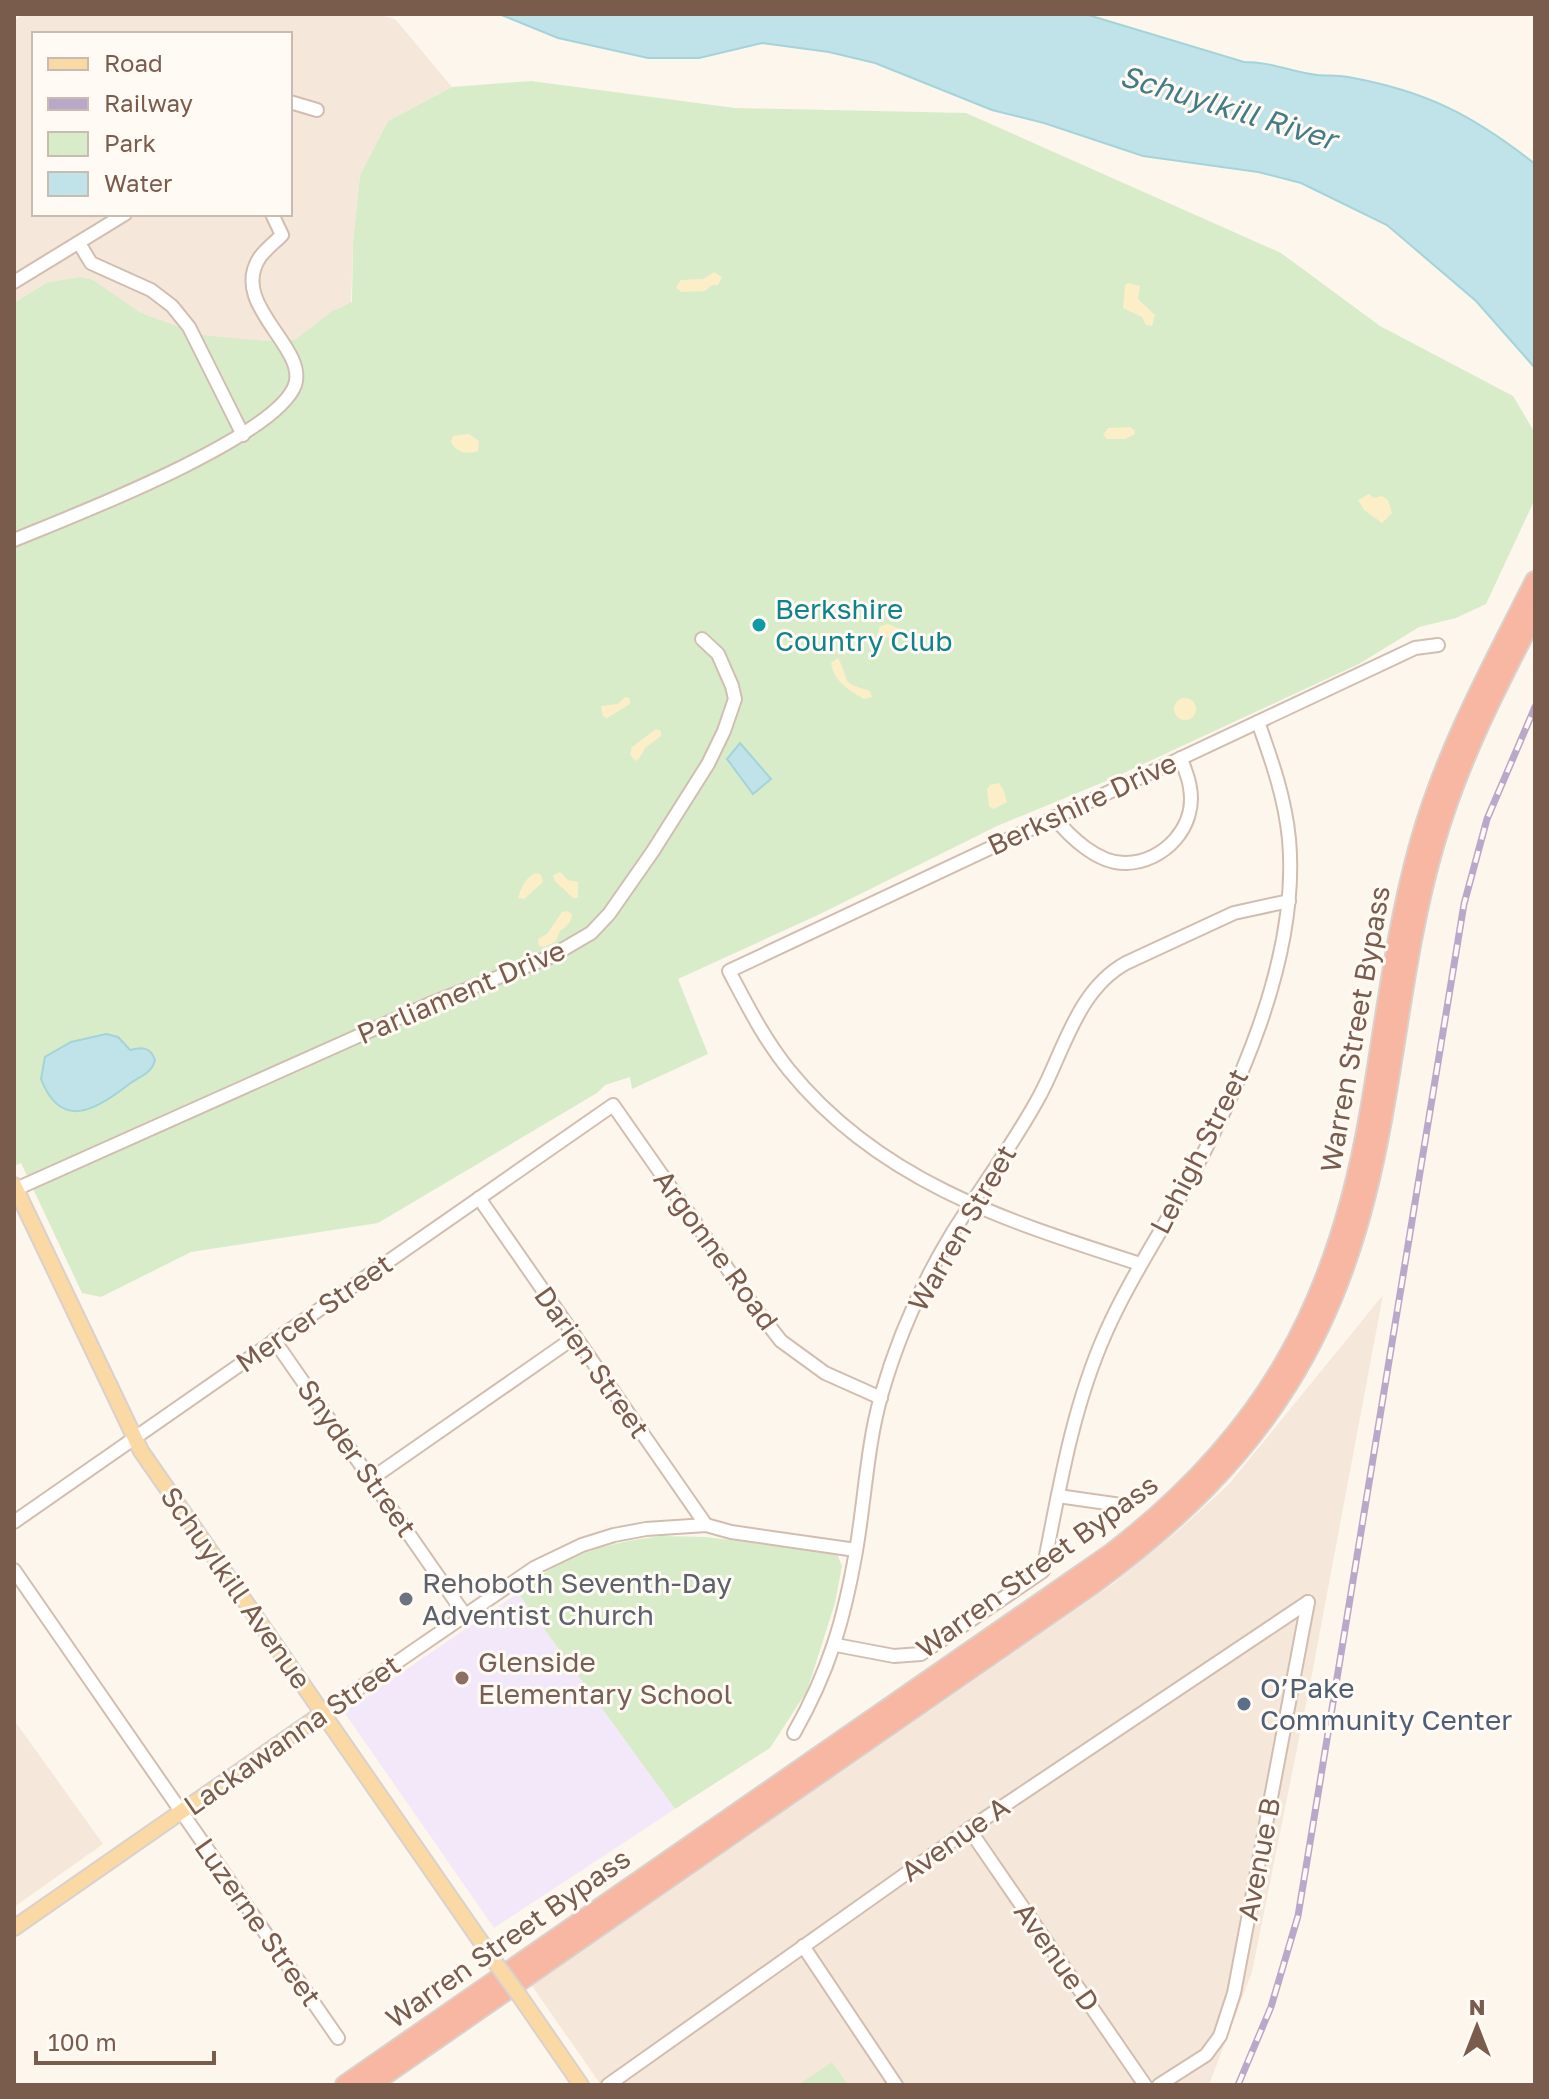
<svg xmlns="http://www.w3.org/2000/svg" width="1549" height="2099" viewBox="0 0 1549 2099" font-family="'Golos Text',sans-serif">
<rect width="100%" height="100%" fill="#fdf6ec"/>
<g fill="#f5e8da" fill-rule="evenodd">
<path d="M24 14H379L396 20 452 87 388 121 360 175 353 242 348 401 46 283 14 303V21ZM34 34H290V214H34Z"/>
<path d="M1383 1295 1312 1674 1252 1972 1209 2085H601L532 1986 1113 1584 1179 1530 1229 1484Z"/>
<path d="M14 1720 103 1844 14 1907Z"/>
</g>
<path fill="#f3e8fa" d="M518 1593 675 1809 494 1928 344 1712Z"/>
<g fill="#d8ecc9">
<path d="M531 81 735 108 966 113 1281 253 1380 326 1513 396 1535 433V499L1486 604 1456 618 1419 627 1359 664 1111 779 997 826 820 914 678 979 708 1054 632 1089 630 1077 605 1085 597 1093 378 1223 191 1252 101 1297 82 1293 21 1163 14 1166V303L46 283 80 277 93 280 141 313 200 335 267 341 295 340 331 312 352 302 353 242 360 175 388 121 452 87Z"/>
<path d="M662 1536 706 1537 837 1554 842 1566 835 1603 807 1691 770 1748 675 1809 518 1593C532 1583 545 1571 559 1564 592 1547 627 1540 662 1536Z"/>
<path d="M832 2062 848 2085H798Z"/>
</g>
<g fill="#fcefc7">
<path d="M714 272 722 277 718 285H712L705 291 681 292 676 287 681 280 703 279Z"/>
<path d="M1128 283 1140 286 1138 299 1155 315 1152 326 1146 325 1142 317 1123 308 1125 285Z"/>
<path d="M1130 427 1134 430 1135 434 1125 439H1107L1103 435 1108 428Z"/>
<path d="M469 434 479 441 478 451C468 455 455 453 451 441L453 436Z"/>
<path d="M1369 494 1374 498 1382 496 1388 500 1392 513 1382 523 1364 510 1358 500Z"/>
<path d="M888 624 902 630 901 636 892 638 878 636 879 627Z"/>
<path d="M838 658C852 684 838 681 870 691L872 697 864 699C849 690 834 682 831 663Z"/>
<path d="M625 697 630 698V704L607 718 603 716 601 706 618 704Z"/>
<circle cx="1185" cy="709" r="11"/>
<path d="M656 729 661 731V736L645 748 639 759 635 761 630 754 632 747Z"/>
<path d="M999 783 1003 789 1007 802 993 809 989 806 987 789 990 785Z"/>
<path d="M560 872 568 880 578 882V898H573L555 881 553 875Z"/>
<path d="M537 873 541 875 543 882 524 899 518 898C521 888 525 877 537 873Z"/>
<path d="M567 911 572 914C572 922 566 927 560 931L556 941 545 947 539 946 538 939 547 934 562 912Z"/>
</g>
<g fill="#bfe3e8" stroke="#a5d3da" stroke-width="2">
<path d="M499 14H1085L1244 62C1274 62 1290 72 1317 75 1327 76 1337 75 1348 77 1426 91 1473 115 1535 164V368L1476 301 1387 225 1301 183 1258 172 1143 156 1044 123 992 110 875 63 829 52 762 43 699 58H648L558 38Z"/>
<path d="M740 743 771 779 753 794 727 759Z"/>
<path d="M106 1034 118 1037 130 1050C141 1047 150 1046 155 1060 151 1075 139 1076 128 1085 96 1110 61 1131 41 1079L45 1057 71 1042Z"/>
</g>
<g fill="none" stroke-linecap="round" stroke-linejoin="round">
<defs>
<g id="minor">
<path d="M290 102 317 110"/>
<path d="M79 243 91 263 151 290 172 306 189 327 243 435"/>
<path d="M14 282 125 214"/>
<path d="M14 540C70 517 276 438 295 385 308 347 228 304 260 257 266 249 275 242 282 235L272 214"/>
<path d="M1054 817C1070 837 1098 864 1126 863 1164 862 1197 827 1190 788 1189 778 1184 768 1181 758"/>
<path d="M14 1192 16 1189 432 1003 550 957 591 933 609 914 653 851 708 764 724 731 735 699 732 686 718 654 702 639"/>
<path d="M479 1198 706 1525"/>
<path d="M1140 1264C1007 1221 880 1182 789 1070 764 1039 747 1005 729 971L1415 648 1438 645"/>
<path d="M274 1340 465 1615"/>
<path d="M371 1479 575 1337"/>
<path d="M1058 1496 1121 1505"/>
<path d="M14 1522 613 1105 755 1308 781 1341 825 1373 881 1398"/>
<path d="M14 1570 338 2038"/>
<path d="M836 1645 894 1656 921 1654 1043 1571C1059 1490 1072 1408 1106 1332 1127 1285 1154 1243 1179 1199 1236 1096 1300 959 1289 839 1285 798 1272 761 1258 722"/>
<path d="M323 1713 534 1568 582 1545 614 1535 646 1529 706 1525 731 1532 856 1550"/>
<path d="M794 1733C829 1671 844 1620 856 1551 865 1499 867 1446 881 1396 897 1340 921 1285 951 1235 980 1189 1013 1145 1039 1097 1064 1051 1077 990 1126 963L1234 913 1289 901"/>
<path d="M969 1829 1145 2085"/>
<path d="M803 1946 896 2085"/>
<path d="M608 2085 969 1829 1308 1602"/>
<path d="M1159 2085 1206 2055 1220 2036 1234 1993 1308 1602"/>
</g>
<g id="major">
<path d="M14 1185 141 1451 495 1962"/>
<path d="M14 1928 323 1713"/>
<path d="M519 1995 581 2085"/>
</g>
<g id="highway">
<path d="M345 2085 1112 1553C1265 1435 1336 1305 1369 1116 1385 1024 1395 931 1420 842 1446 750 1492 666 1535 581"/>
<path d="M370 2085 1093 1584C1267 1456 1344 1332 1382 1120 1399 1028 1408 935 1434 846 1457 764 1496 688 1535 613"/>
</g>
</defs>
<use href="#minor" stroke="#d1beb0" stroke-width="16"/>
<use href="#major" stroke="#dad1cd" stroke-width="18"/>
<use href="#highway" stroke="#dad1cd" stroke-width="22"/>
<use href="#minor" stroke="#fff" stroke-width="12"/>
<use href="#major" stroke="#fbd9a5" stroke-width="14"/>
<use href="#highway" stroke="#f7b7a3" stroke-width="18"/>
<defs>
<path id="rail" d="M1238 2085 1271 2007 1298 1916 1464 904 1487 819 1535 707"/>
</defs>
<use href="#rail" stroke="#b9a8c9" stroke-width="7"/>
<use href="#rail" stroke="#fffaf3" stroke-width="4" stroke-dasharray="12" stroke-linecap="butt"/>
<defs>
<path id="major-bridge" d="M495 1962 519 1995"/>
</defs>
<use href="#major-bridge" stroke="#dad1cd" stroke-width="18" stroke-linecap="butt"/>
<use href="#major-bridge" stroke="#fbd9a5" stroke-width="14"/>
</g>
<circle fill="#0f9aa8" stroke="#fffaf3" stroke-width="3" cx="759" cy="625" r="8"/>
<circle fill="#6b7280" stroke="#fffaf3" stroke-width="3" cx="406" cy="1599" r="8"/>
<circle fill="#8d6e63" stroke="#fffaf3" stroke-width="3" cx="462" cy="1678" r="8"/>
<circle fill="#5c6f8a" stroke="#fffaf3" stroke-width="3" cx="1244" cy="1704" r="8"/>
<g text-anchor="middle" stroke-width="6" stroke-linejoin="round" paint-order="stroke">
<g font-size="28" fill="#0d838f" stroke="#fffaf3" text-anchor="start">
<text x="775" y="619">Berkshire<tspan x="775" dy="32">Country Club</tspan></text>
</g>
<g font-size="28" fill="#7a5c4d" stroke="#fffaf3">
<text transform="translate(1082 804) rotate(-25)" y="10">Berkshire Drive</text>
<text transform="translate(461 992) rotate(-23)" y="10">Parliament Drive</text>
<text transform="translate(1355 1029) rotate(-80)" y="10">Warren Street Bypass</text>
<text transform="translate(1199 1151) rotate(-63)" y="10">Lehigh Street</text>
<text transform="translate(962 1228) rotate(-60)" y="10">Warren Street</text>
<text transform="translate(716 1250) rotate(54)" y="10">Argonne Road</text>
<text transform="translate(314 1313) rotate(-35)" y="10">Mercer Street</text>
<text transform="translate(592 1362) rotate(55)" y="10">Darien Street</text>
<text transform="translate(357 1458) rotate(55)" y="10">Snyder Street</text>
<text transform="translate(1037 1566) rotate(-36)" y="10">Warren Street Bypass</text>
<text transform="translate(236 1588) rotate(55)" y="10">Schuylkill Avenue</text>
<text transform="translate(292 1735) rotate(-35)" y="10">Lackawanna Street</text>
<text transform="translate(955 1839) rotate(-35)" y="10">Avenue A</text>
<text transform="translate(1259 1859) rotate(-79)" y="10">Avenue B</text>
<text transform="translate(258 1922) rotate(55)" y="10">Luzerne Street</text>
<text transform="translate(508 1938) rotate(-35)" y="10">Warren Street Bypass</text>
<text transform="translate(1057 1957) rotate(55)" y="10">Avenue D</text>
</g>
<g font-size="28" fill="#5b616d" stroke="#fffaf3" text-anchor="start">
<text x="422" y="1593">Rehoboth Seventh-Day<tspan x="422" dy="32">Adventist Church</tspan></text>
</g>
<g font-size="28" fill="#785e54" stroke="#fffaf3" text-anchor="start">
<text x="478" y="1672">Glenside<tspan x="478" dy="32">Elementary School</tspan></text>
</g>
<g font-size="28" fill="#4e5e75" stroke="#fffaf3" text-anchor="start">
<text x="1260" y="1698">O’Pake<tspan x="1260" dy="32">Community Center</tspan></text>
</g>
<g font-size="30" font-style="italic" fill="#437c86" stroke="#fffaf3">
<text transform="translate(1228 108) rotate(17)" y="10">Schuylkill River</text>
</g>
</g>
<rect width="1549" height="2099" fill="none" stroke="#7a5c4d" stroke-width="32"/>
<rect x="32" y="32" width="260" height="184" fill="#fffaf3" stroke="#cabbb1" stroke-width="2"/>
<rect x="48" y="58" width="40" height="12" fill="#fbd9a5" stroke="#cabbb1" stroke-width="2"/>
<text x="104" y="72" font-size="24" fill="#7a5c4d">Road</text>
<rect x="48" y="98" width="40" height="12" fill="#b9a8c9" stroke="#cabbb1" stroke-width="2"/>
<text x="104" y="112" font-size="24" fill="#7a5c4d">Railway</text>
<rect x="48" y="132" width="40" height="24" fill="#d8ecc9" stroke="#cabbb1" stroke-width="2"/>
<text x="104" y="152" font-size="24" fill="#7a5c4d">Park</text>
<rect x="48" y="172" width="40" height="24" fill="#bfe3e8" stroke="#cabbb1" stroke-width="2"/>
<text x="104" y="192" font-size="24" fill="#7a5c4d">Water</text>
<g transform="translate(1477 2027)" stroke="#fffaf3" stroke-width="6" paint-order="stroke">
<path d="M0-6L14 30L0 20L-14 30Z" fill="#7a5c4d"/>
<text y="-12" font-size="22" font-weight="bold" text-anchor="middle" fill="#7a5c4d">N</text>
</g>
<path d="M36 2051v12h178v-12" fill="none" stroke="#7a5c4d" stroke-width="4"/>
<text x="48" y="2051" font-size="24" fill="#7a5c4d" stroke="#fffaf3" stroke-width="6" paint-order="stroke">100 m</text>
</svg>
